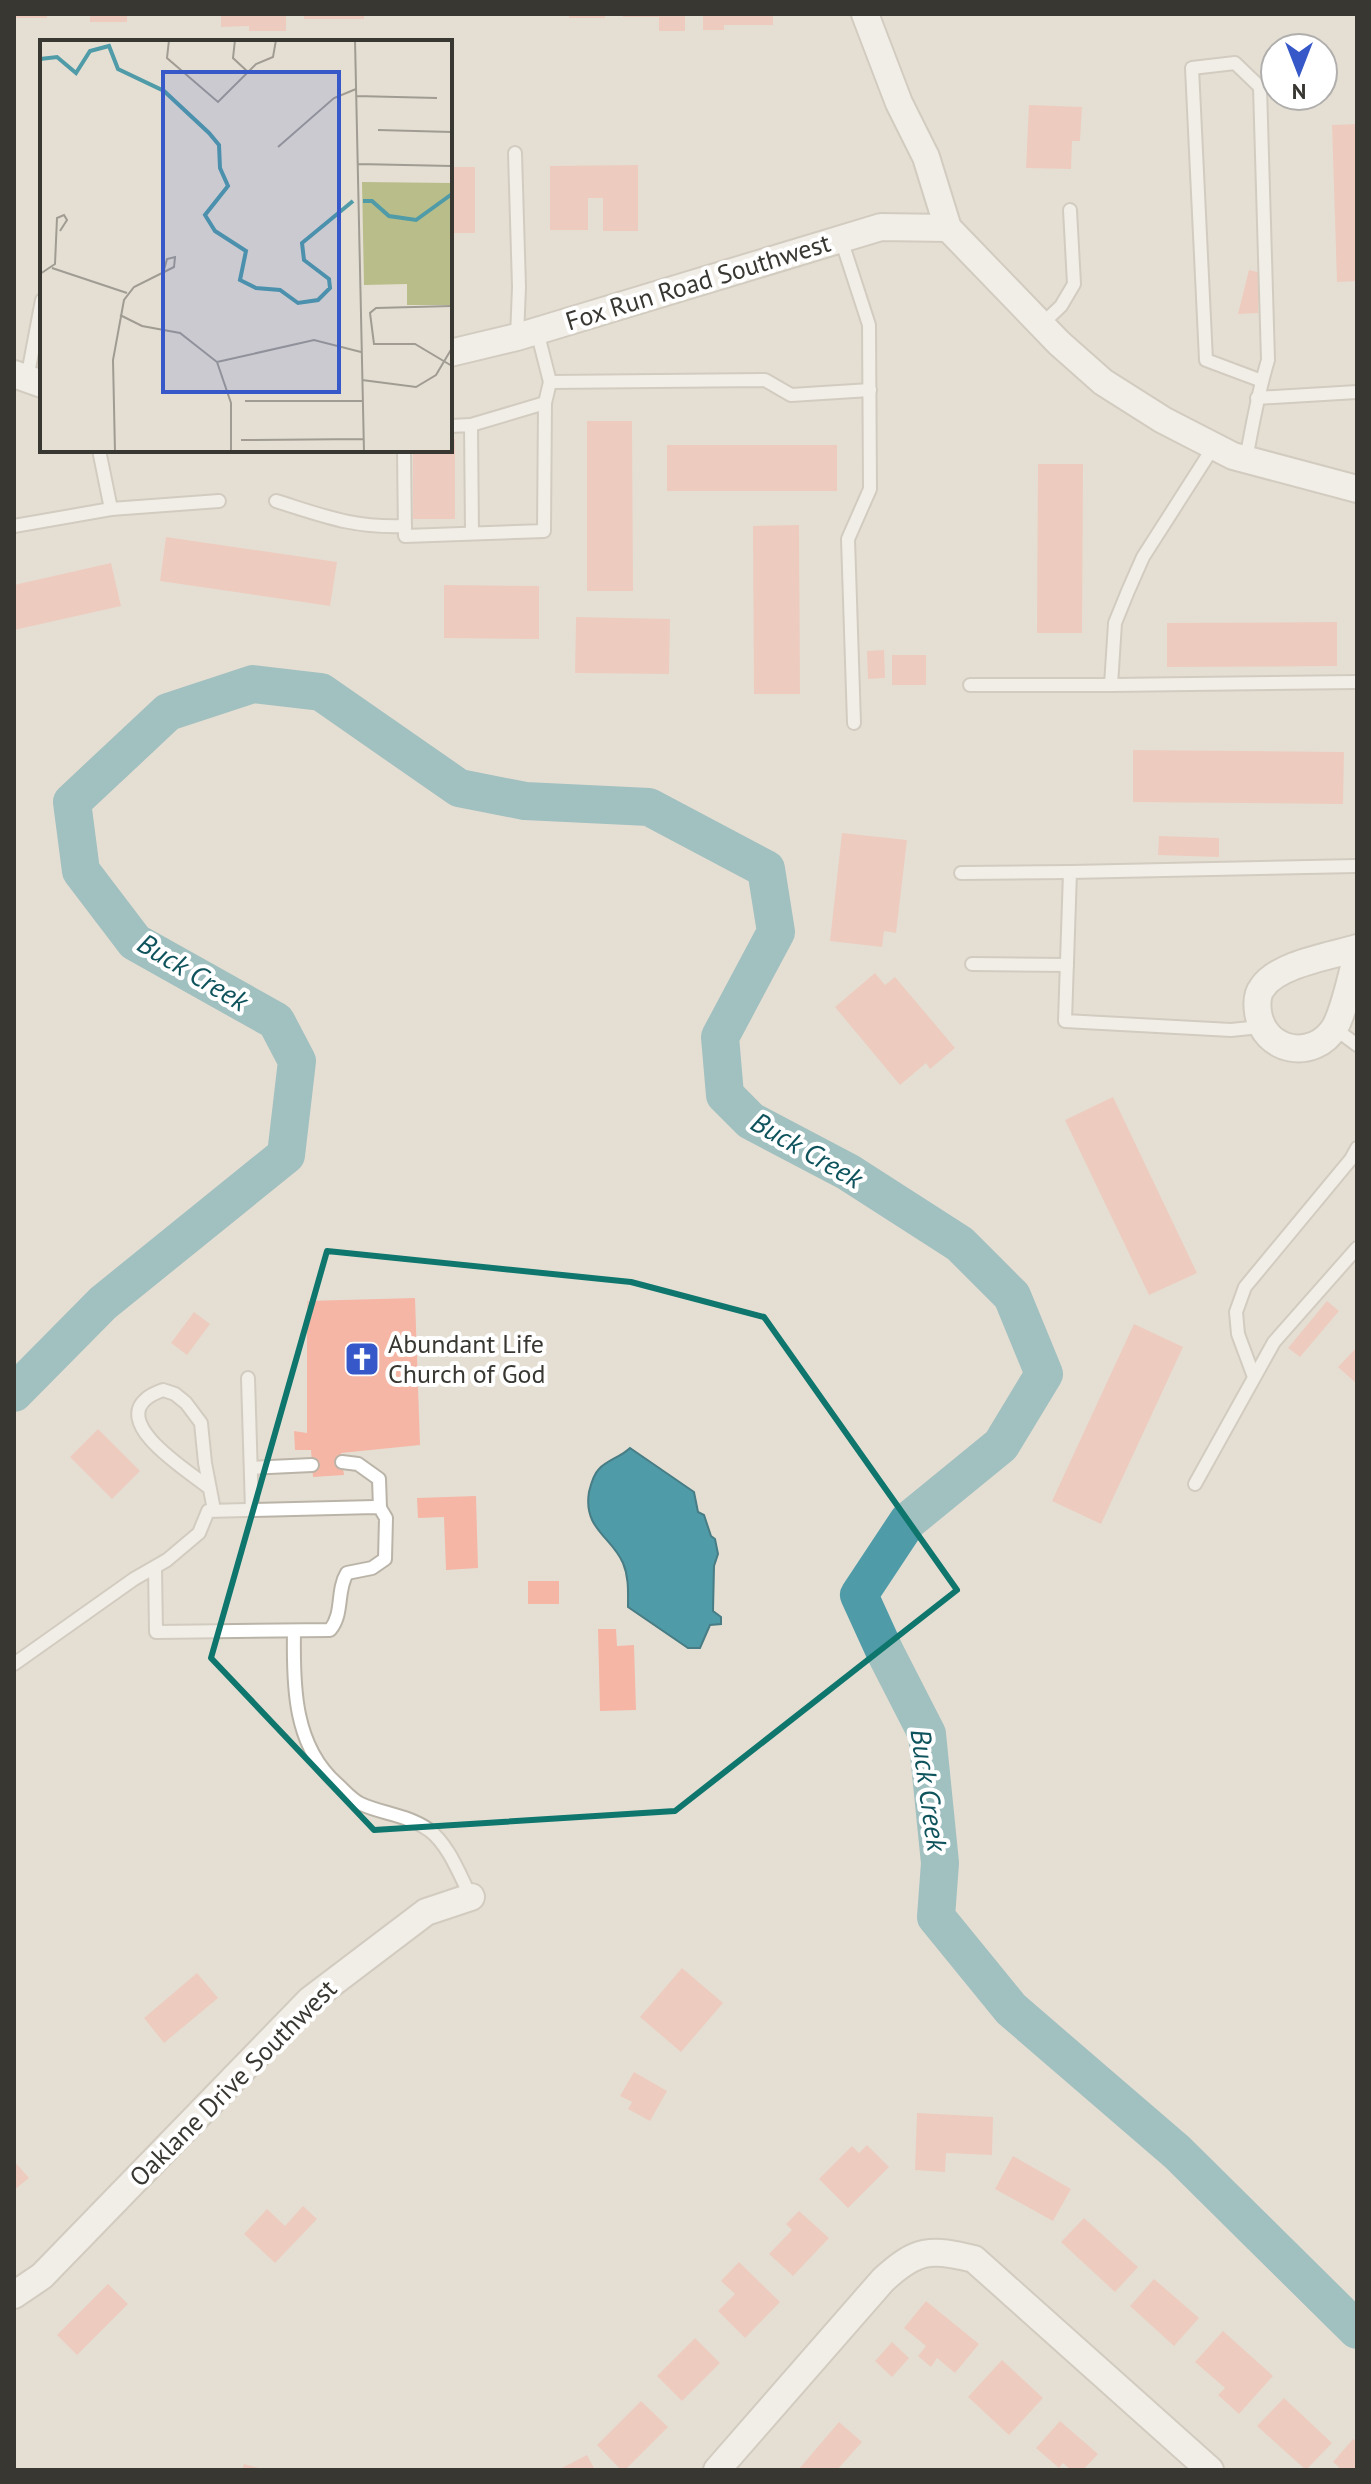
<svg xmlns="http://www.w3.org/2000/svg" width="1371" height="2484" viewBox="0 0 1371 2484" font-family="'PT Sans',sans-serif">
<rect width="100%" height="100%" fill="#e5dfd3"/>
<path fill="#4f9ba8" stroke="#487d85" stroke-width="2" d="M630 1448 694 1492 698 1512 704 1515 711 1536 715 1539 718 1554 714 1566 713 1611 721 1617V1624L710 1625 700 1648H688L628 1607C628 1592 629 1577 623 1563 611 1536 583 1529 589 1492 591 1484 593 1475 599 1469 607 1460 621 1457 630 1448Z"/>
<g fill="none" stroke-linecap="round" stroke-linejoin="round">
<path stroke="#4f9ba8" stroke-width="38" d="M14 1393 103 1303 286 1155 297 1061 276 1021 135 942 81 871 72 802 168 712 253 684 321 692 459 788 525 801 649 807 766 869 776 932 720 1037 725 1095 751 1121 848 1172 960 1244 1012 1296 1044 1374 1001 1445 908 1521 859 1595 885 1652 927 1734 940 1863 936 1917 1011 2009 1177 2152 1357 2330"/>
</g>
<g fill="#f5b6a6">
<rect x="14" y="14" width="33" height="4"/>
<rect x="90" y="14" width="37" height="8"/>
<path d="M221 14H286V31H249V26L221 27Z"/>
<rect x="304" y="14" width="60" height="5"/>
<rect x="569" y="14" width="36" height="4"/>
<path d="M623 14H685V31H659V17H623Z"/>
<path d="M703 14H773V25H724V30H703Z"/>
<path d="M1029 105 1082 107 1080 141H1072L1071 169 1026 168Z"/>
<path d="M1357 124V281L1337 282 1332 125Z"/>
<path d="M638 165V231H603V198H588V230H550V166Z"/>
<rect x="450" y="167" width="25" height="66"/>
<path d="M1249 270 1261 273 1258 313 1238 314Z"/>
<path d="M587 421H632L633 591H587Z"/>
<path d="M450 439H455V519H413V450H450Z"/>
<rect x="667" y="445" width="170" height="46"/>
<path d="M1038 464H1083L1082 633H1037Z"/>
<path d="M799 525 800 694H754L753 526Z"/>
<path d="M166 537 337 562 330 606 160 581Z"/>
<path d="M111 563 121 606 14 630V585Z"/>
<path d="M444 585 539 586V639L444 638Z"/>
<path d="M576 617 670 619 669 674 575 673Z"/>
<path d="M1337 622V666L1167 667V623Z"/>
<path d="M884 650 885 678 868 679 867 651Z"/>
<rect x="892" y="655" width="34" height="30"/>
<path d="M1133 750 1344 752 1343 804 1133 802Z"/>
<path d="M842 833 907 840 896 933 884 931 882 947 830 941Z"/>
<path d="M1159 836 1219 838V857L1158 855Z"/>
<path d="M875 973 885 985 895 977 955 1048 930 1069 926 1063 900 1085 835 1007Z"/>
<path d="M1113 1097 1197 1273 1149 1295 1065 1120Z"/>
<path d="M415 1298 420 1445 341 1453 344 1475 313 1477 311 1450H295L294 1431 307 1433V1301Z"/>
<path d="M1327 1301 1339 1311 1300 1357 1288 1348Z"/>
<path d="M194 1312 210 1324 187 1355 171 1343Z"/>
<path d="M1134 1324 1183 1347 1101 1524 1052 1501Z"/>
<path d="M1357 1347V1384L1338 1367Z"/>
<path d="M98 1429 140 1471 112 1499 70 1457Z"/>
<path d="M476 1496 478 1568 446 1570 444 1517 418 1518 417 1498Z"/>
<rect x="528" y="1581" width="31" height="23"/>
<path d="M598 1629H616L617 1646 634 1645 636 1710 600 1711Z"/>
<path d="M682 1968 723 2003 681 2052 640 2017Z"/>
<path d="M197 1973 218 1998 164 2043 144 2018Z"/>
<path d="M634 2072 667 2091 650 2121 628 2109 632 2102 620 2096Z"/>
<path d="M917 2113 993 2117 992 2155 946 2153 945 2172 915 2170Z"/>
<path d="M867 2145 889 2167 848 2208 819 2179 852 2146 859 2153Z"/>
<path d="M1013 2156 1071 2189 1053 2221 995 2189Z"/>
<path d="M14 2161 29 2178 14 2190Z"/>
<path d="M303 2206 317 2219 275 2263 244 2234 267 2209 285 2226Z"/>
<path d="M799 2211 829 2238 793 2276 769 2254 792 2230 786 2224Z"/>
<path d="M1084 2218 1138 2267 1115 2292 1061 2242Z"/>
<path d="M739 2262 780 2302 745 2338 718 2311 735 2294 721 2281Z"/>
<path d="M1154 2279 1199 2318 1174 2346 1130 2306Z"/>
<path d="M108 2284 128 2304 77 2355 57 2335Z"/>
<path d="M926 2301 979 2344 955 2373 937 2358 931 2367 918 2356 926 2346 904 2328Z"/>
<path d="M1223 2331 1273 2376 1239 2414 1218 2395 1225 2388 1195 2362Z"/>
<path d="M695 2338 720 2363 682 2401 657 2376Z"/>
<path d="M892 2342 909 2358 892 2377 875 2361Z"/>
<path d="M1002 2360 1043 2398 1009 2435 968 2397Z"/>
<path d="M1284 2398 1332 2443 1306 2470 1257 2426Z"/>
<path d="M641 2401 668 2427 625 2470H621L597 2445Z"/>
<path d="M1060 2421 1098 2454 1083 2470H1071L1063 2463 1059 2468 1036 2448Z"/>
<path d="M839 2422 862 2442 837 2470H798Z"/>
<path d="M1353 2439 1357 2442V2470H1342L1333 2462Z"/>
<path d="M587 2455 595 2470H558Z"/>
<path d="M244 2464 263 2469V2470H242Z"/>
</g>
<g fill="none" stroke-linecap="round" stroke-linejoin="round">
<defs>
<g id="service">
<path d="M515 153 519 287 517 337"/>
<path d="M841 239 869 325 870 489 848 539 854 723"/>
<path d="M1041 325 1061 306 1074 284 1070 210"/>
<path d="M537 331 550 382 765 380 791 395 870 390"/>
<path d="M27 379 42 300"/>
<path d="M1257 398 1357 392"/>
<path d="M471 425 545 403"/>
<path d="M450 426 471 425 472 533"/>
<path d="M404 450 405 536 544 531 545 403 550 382"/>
<path d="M1246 460C1252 426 1258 393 1268 360L1260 87 1235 63 1192 68 1206 360 1262 381"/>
<path d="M276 501C324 516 353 528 405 526"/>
<path d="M111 509 219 501"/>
<path d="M14 526 111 509 99 450"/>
<path d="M970 685H1111L1115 623 1128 591 1143 557 1214 446"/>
<path d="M1111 685 1357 682"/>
<path d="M961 873 1070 872"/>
<path d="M972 964 1067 965"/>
<path d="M1260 1027 1231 1030 1065 1021 1070 872 1357 866"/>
<path d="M1334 1028 1357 1045"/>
<path d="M1254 1377 1238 1334 1236 1312 1245 1287 1351 1159 1357 1148"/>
<path d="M248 1378 252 1510"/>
<path d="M342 1462 358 1464 379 1479 380 1508"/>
<path d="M251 1468 312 1465"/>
<path d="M1195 1484 1274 1342 1357 1248"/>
<path d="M208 1487C190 1472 114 1426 146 1399 150 1395 158 1392 163 1390L175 1394 186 1403 201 1423 205 1463 214 1510"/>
<path d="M294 1632C293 1687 294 1746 337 1784 345 1791 352 1800 361 1804 383 1814 408 1815 429 1830 449 1845 460 1876 471 1897"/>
<path d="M14 1664 134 1579 167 1560 199 1533 208 1511 375 1507 380 1508 386 1518 385 1559 372 1568 347 1573C336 1591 344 1613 330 1630L156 1632 155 1567"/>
</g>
<g id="minor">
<path d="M865 14 899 103 926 157 948 228 1059 343 1103 382 1163 420 1233 456 1357 489"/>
<path d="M450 353 517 337 881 227 948 228"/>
<path d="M14 374 42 384"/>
<path d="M1357 948C1331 956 1277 964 1262 988 1257 994 1257 1005 1258 1012 1263 1052 1314 1062 1335 1027 1345 1009 1351 976 1357 956"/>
<path d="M14 2295 42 2276 310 2000 426 1912 471 1897"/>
<path d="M717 2470 883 2280C916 2249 931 2248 974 2259L1210 2470"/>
</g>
</defs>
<use href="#service" stroke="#bab4a8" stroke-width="16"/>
<use href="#minor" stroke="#bab4a8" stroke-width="30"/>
<use href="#service" stroke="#fff" stroke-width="12"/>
<use href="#minor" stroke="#fff" stroke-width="26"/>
</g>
<path d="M0 0H1371V2484H0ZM327 1251 631 1282 764 1317 957 1590 675 1811 374 1830 211 1658Z" fill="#e5dfd3" fill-opacity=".55" fill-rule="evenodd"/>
<path fill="none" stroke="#0f766e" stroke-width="6" stroke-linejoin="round" d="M327 1251 631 1282 764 1317 957 1590 675 1811 374 1830 211 1658Z"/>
<defs>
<symbol id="church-square" viewBox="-11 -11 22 22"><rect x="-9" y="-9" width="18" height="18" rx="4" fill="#3758c9" stroke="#fff"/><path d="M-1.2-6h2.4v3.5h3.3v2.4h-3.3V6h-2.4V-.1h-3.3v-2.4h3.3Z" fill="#fff"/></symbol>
</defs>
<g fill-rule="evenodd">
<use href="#church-square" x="342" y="1339" width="40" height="40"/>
</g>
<g text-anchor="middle" stroke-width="8" stroke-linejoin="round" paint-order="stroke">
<g font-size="26" fill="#393732" stroke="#fff">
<text transform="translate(698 282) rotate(-17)" y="9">Fox Run Road Southwest</text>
<text transform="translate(233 2083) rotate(-45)" y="9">Oaklane Drive Southwest</text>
</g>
<g font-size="26" fill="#393732" stroke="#fff" text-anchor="start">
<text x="388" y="1353">Abundant Life<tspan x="388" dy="30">Church of God</tspan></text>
</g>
<g font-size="28" font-style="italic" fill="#0f535c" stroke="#fff">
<text transform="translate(193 972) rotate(31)" y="10">Buck Creek</text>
<text transform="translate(807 1150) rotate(30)" y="10">Buck Creek</text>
<text transform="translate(929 1790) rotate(82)" y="10">Buck Creek</text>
</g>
</g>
<g transform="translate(40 40)">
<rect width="412" height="412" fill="#e5dfd3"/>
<path d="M322 142 412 143V265H367V244L324 245Z" fill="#b9bd8a"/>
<path fill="none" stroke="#4f9ba8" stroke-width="4" d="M0 19 17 17 36 33 50 11 69 6 78 29 124 51 169 93 179 105 180 128 188 146 165 175 175 191 206 211 200 240 216 248 240 250 258 263 278 260 290 248 289 239 264 220 262 203 313 161M323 161H332L349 176 376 180 412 154"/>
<path fill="none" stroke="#a09c93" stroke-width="2" d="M129 0 127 18 178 62 216 24 233 17 236 0M195 0 193 18 208 32M315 0 324 412M316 56 397 58M338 90 412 92M238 107 294 58 316 49M318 124 412 126M12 228 87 253M0 234 15 224 17 178 24 175 27 180 20 191M412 266 336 268 330 273 334 304H375L412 326M80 275 102 286 140 293 177 322 191 363V412M177 322 274 300 321 312M322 340 376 347 396 335 412 308M205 361H322M201 400 323 399M75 412 73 320 84 260 94 247 134 227 135 217 127 219 124 230"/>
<path fill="#3758c9" fill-opacity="0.15" stroke="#3758c9" stroke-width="4" d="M123 32H299V352H123Z"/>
<rect width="412" height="412" fill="none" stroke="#393732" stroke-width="4"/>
</g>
<rect width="1371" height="2484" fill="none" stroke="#393732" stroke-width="32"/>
<g transform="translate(1299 72) rotate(180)"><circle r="38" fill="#ffffff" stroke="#b0afad" stroke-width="2"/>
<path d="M0-6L14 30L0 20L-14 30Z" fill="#3758c9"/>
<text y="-12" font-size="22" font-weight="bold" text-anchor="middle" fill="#393732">N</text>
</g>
</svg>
